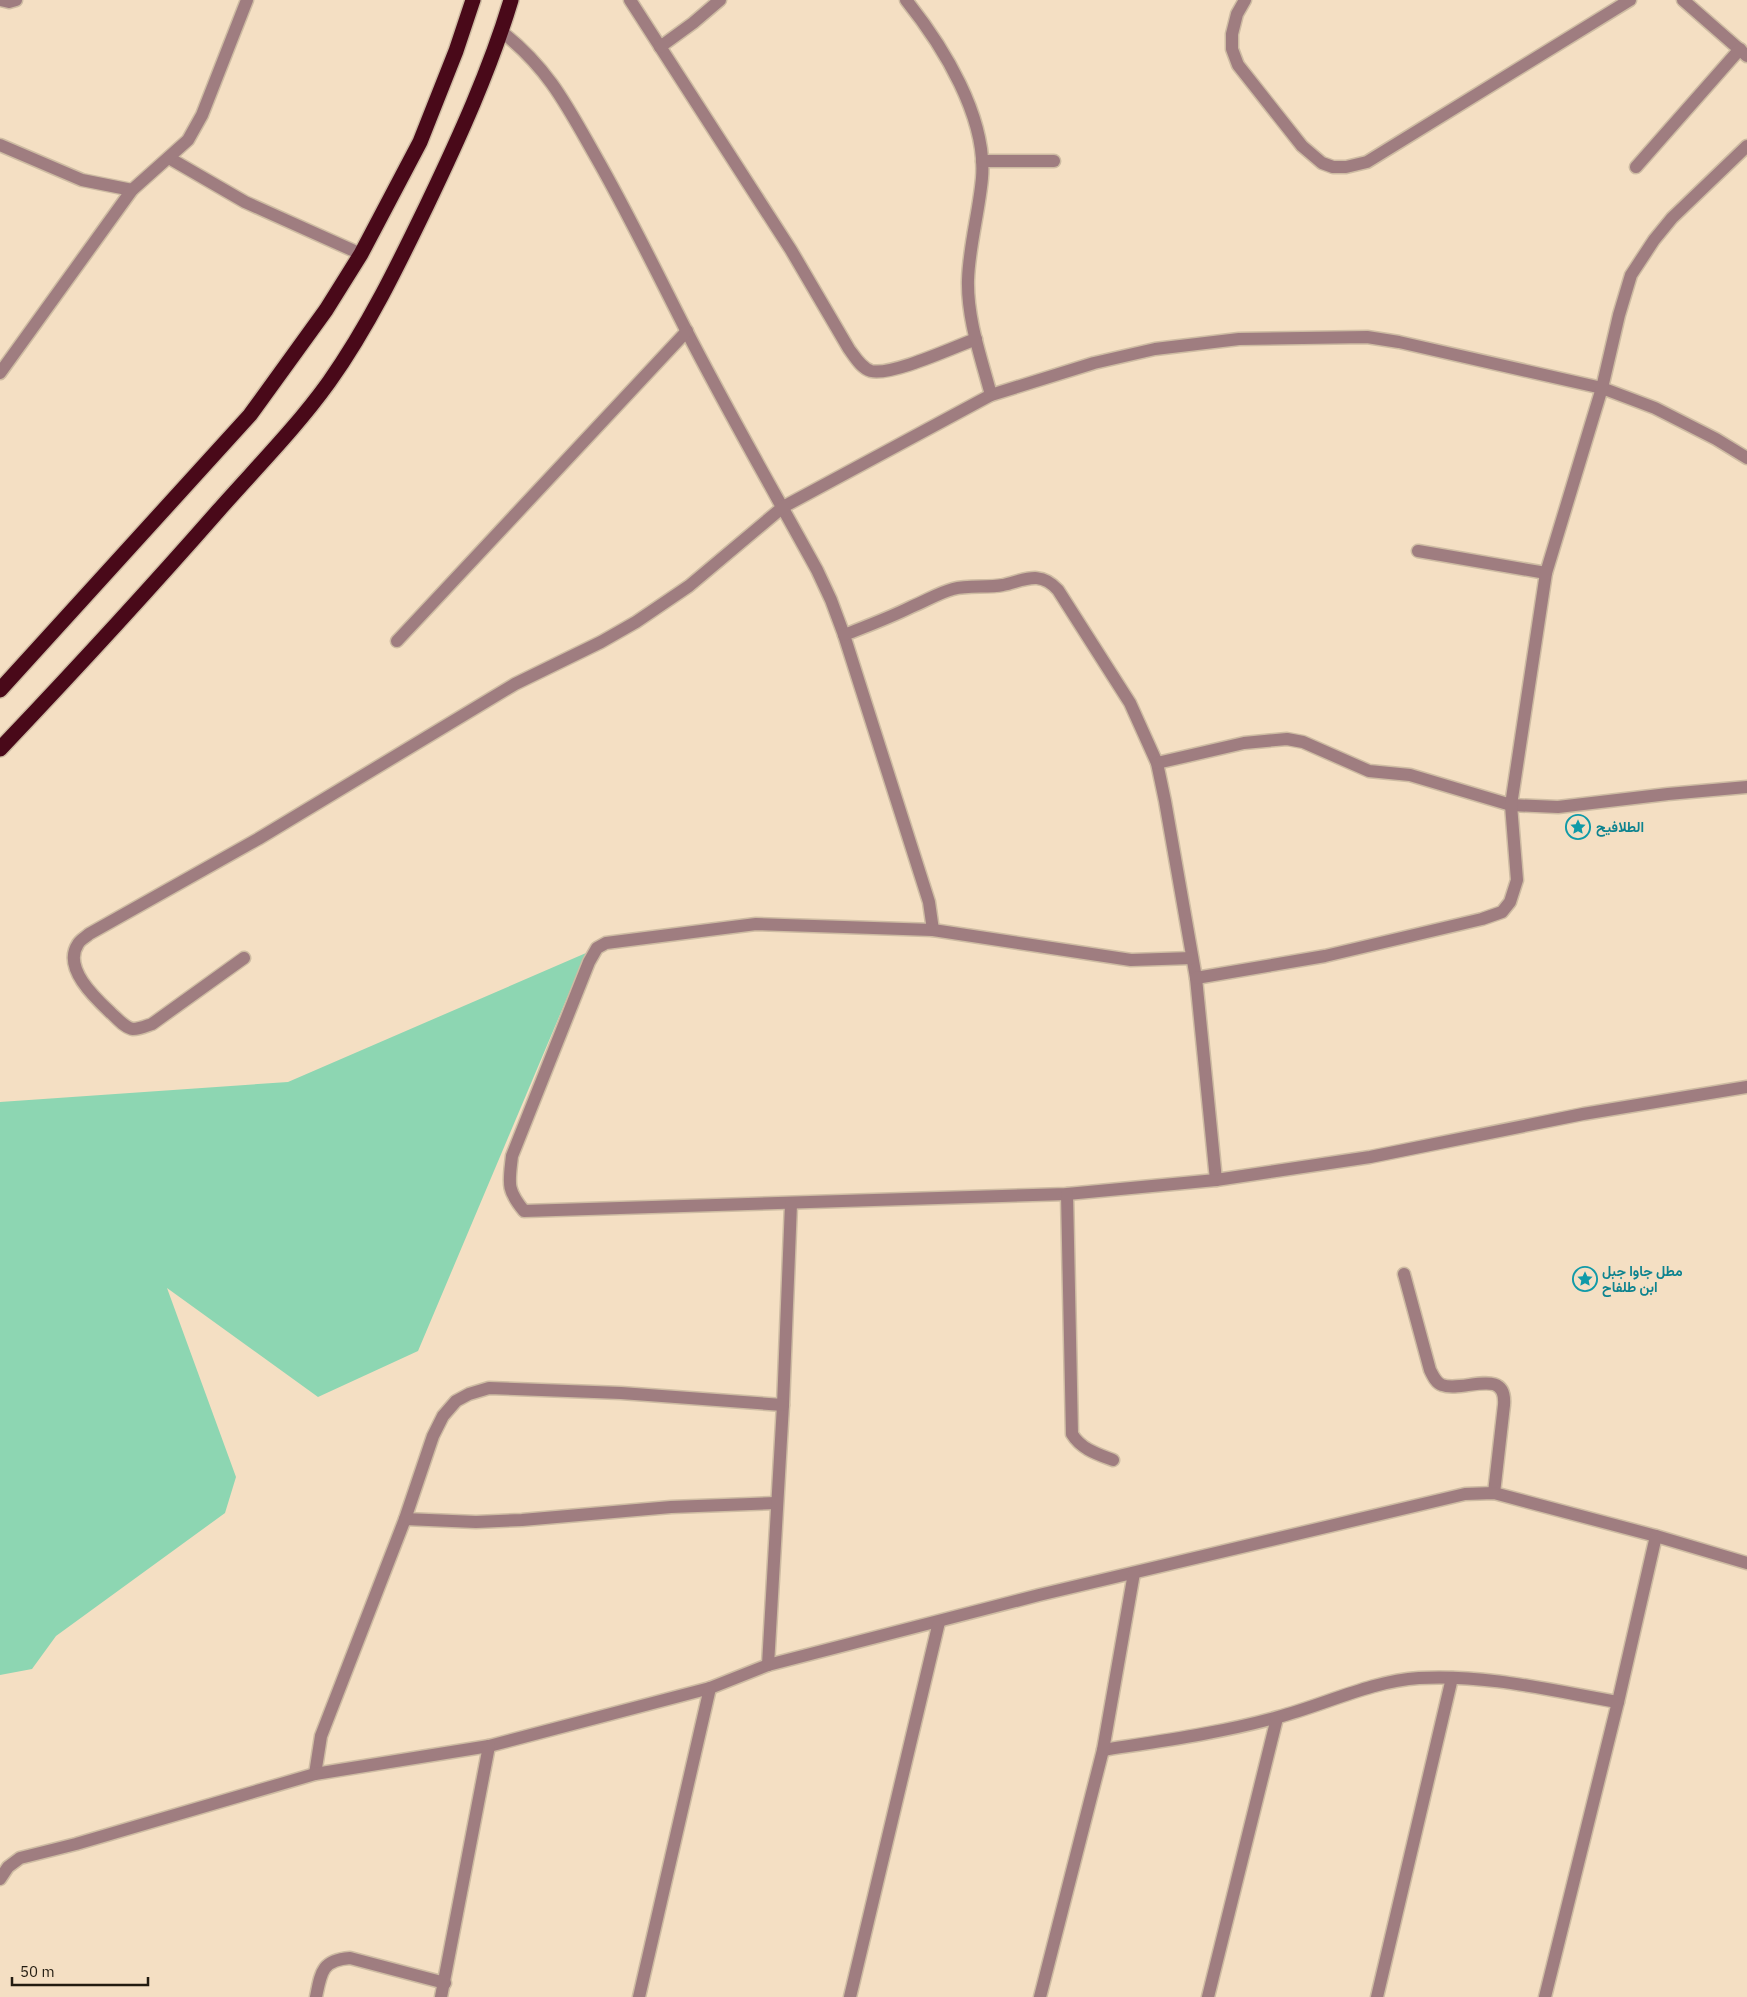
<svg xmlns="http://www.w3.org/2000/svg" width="1747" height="1997" viewBox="0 0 1747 1997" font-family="'IBM Plex Sans',Vazirmatn,sans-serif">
<rect width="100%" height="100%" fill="#f4dfc3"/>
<path fill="#8dd6b2" d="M586 953 418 1351 318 1397 167 1288 236 1477 225 1513 56 1636 32 1669 0 1675V1102L288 1082Z"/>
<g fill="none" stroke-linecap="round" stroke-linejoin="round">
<defs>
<g id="minor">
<path d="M1 0 9 2 16 0"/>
<path d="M630 0 791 250 849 349C855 357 861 368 871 371 892 376 954 347 976 339"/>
<path d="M906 0C943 46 987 117 982 178 979 212 969 246 968 280 967 319 981 357 991 395"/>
<path d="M1245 0 1237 14 1232 34V49L1238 65 1302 146 1322 163 1333 167H1346L1367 162 1630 0"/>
<path d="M1683 0 1747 56"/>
<path d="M502 32C549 69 567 106 596 157 628 213 656 271 685 328 727 410 773 490 817 570L831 600 844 635 929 902 933 930"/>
<path d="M660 47 693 23 720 0"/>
<path d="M0 145 82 180 132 190"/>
<path d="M169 158 245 202 361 254"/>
<path d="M982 161H1054"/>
<path d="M1636 167 1740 49"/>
<path d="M0 373 132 190 188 140 202 115 247 0"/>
<path d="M1418 551 1546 573"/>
<path d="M844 635C867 626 889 618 911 607 926 601 938 593 953 589 969 585 987 588 1003 585 1025 580 1040 570 1058 590L1130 703 1157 763 1165 801 1196 978 1216 1180"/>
<path d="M397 641 687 331"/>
<path d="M1157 763 1244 743 1287 739 1303 742 1369 771 1410 775 1511 805 1558 807 1668 794 1747 787"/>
<path d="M244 958 152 1024C146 1026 140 1029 133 1029 125 1028 117 1018 111 1013 96 999 62 968 78 944 80 940 86 937 89 934L258 839 515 684 601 642 636 622 689 586 783 507 991 395 1094 363 1155 349 1239 339 1367 337 1399 342 1602 388 1655 408 1716 439 1747 458"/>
<path d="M1192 958 1131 960 933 930 756 924 606 943 597 948 589 962 512 1156C509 1183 506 1189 524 1211L1067 1194 1216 1180 1370 1157 1583 1114 1747 1087"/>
<path d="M1196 978 1325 956 1482 919 1502 912 1510 902 1517 880 1511 805 1546 573 1602 388 1619 315 1631 275 1654 240 1672 218 1747 146"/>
<path d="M1067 1194 1072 1434C1081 1449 1097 1454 1113 1460"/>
<path d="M1404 1274 1430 1370C1433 1376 1436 1383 1442 1385 1463 1393 1507 1366 1504 1405L1494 1493"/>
<path d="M405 1519 476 1522 522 1520 671 1507 776 1503"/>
<path d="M768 1665 783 1405 791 1204"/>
<path d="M1103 1750C1161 1741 1221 1733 1278 1717 1324 1705 1371 1681 1419 1678 1486 1674 1553 1691 1618 1702"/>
<path d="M315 1774 321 1736 405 1519 433 1436 443 1416 456 1401 469 1394 489 1388 621 1393 783 1405"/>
<path d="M0 1879 8 1867 20 1858 76 1844 315 1774 489 1746 710 1688 768 1665 1039 1595 1465 1494 1494 1493 1656 1536 1747 1563"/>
<path d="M316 1997C321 1972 322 1960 350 1958L445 1983"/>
<path d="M441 1997 489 1746"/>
<path d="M639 1997 710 1688"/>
<path d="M850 1997 939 1622"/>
<path d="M1040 1997 1103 1750 1134 1573"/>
<path d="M1208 1997 1277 1718"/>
<path d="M1377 1997 1452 1678"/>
<path d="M1545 1997 1618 1702 1656 1536"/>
</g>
<g id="highway">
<path d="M0 690 250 415 326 310 361 254 420 142 456 51 473 0"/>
<path d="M0 749C74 671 147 592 218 511 255 469 296 428 329 382 368 327 398 265 427 205 459 138 490 70 511 0"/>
</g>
</defs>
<use href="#minor" stroke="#cebca3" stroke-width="15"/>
<use href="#highway" stroke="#cebca3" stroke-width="18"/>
<use href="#minor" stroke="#9f7d80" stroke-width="12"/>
<use href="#highway" stroke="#490919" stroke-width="15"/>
</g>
<defs>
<symbol id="sight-ring" viewBox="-11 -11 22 22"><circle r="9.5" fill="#f4dfc3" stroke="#0f9aa8" stroke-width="1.5"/><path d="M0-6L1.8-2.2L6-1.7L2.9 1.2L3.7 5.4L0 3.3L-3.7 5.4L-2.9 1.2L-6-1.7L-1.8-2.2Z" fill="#0f9aa8"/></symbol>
</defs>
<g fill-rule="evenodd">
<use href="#sight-ring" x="1564" y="813" width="28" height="28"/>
<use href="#sight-ring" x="1571" y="1265" width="28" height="28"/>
</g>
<g text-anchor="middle" stroke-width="4" stroke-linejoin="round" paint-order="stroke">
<g font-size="14" font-weight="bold" fill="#0d838f" stroke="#f4dfc3" text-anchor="start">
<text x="1596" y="832">الطلافيح</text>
<text x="1602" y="1276">مطل جاوا جبل<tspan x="1602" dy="16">ابن طلفاح</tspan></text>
</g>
</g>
<path d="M12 1977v8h136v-8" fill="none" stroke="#221b10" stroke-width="2.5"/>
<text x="20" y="1977" font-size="15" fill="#221b10" stroke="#f4dfc3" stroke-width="4" paint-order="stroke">50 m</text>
</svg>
